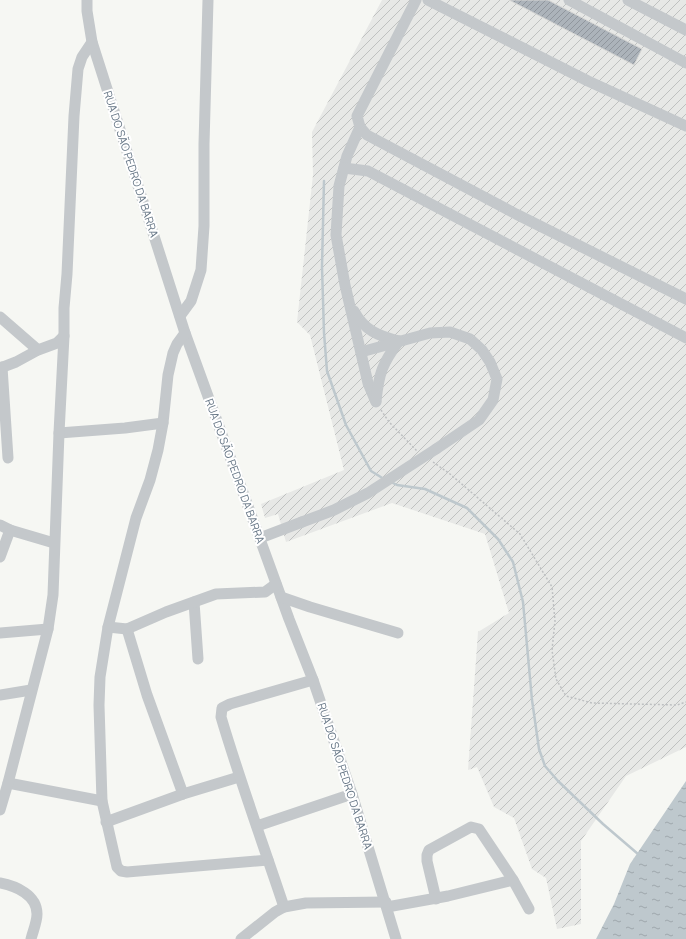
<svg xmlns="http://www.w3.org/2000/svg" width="686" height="939" viewBox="0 0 686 939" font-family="Manrope,sans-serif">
<defs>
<pattern id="industrial-furrows" width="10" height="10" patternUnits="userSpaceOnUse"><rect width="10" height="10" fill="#e7e8e6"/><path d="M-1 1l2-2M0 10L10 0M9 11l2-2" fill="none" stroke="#bfc1c0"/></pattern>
<pattern id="water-ripples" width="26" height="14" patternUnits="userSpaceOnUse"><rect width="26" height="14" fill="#bec8cd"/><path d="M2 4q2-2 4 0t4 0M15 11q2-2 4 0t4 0" fill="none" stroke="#9ea7ac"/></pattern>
<pattern id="building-hatch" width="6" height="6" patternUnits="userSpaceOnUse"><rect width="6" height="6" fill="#acb3ba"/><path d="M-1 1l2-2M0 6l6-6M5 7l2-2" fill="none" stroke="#90969d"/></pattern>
</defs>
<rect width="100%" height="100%" fill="#f6f7f3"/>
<path fill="url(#industrial-furrows)" d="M382 0H686V747L626 776 581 841V924L557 929 546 878 532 869 514 818 494 807 477 767 468 770 478 632 509 613 485 534 392 503 286 542 278 514 265 518 261 504 344 470 310 335 297 322 313 175 312 132Z"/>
<path fill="url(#water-ripples)" d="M686 781V939H596L614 904 630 864Z"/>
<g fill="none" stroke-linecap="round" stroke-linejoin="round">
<g stroke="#bec8cd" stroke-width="2.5">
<path d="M324 181 322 267 324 333 327 371 346 425 371 471 384 479"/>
<path d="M391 482 397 485 425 489 467 508 498 539 513 562 523 602 532 700 539 749 545 766 558 781 603 824 638 854"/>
</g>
</g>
<path fill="url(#building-hatch)" stroke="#d8d8d6" d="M509 0H548L642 49 634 65Z"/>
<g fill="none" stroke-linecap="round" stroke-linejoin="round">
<g stroke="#bec0c2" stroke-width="1.5" stroke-dasharray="2 2" stroke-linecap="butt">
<path d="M381 410 389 422 417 451"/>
<path d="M433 462 450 474 520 534 552 587 555 621 552 650 556 679 566 696 592 703 677 705 686 702"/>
</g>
<g stroke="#c4c8cb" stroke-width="11">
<path d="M87 0V11L92 42 185 333 289 619 313 680 352 794 396 939"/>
<path d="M416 0 357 116 360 127 367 135 516 214 686 299"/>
<path d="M428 0 588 81 686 126"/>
<path d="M569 0 686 63"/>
<path d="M628 0 686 30"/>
<path d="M360 127 347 156 339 186 336 235 345 285 368 383 376 402"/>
<path d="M344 168 368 171 686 338"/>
<path d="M354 311C364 330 378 336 399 341"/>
<path d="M180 316 191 301 201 270 204 226V144L208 0"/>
<path d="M0 317 38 350"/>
<path d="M185 333 177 344 173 353 168 375 163 423 158 450 150 480 136 518 108 627 100 677 99 705 102 801 117 867 121 871 127 872 268 860"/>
<path d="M361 352 430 333 450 332 470 339 482 350 490 362 497 379 493 400 479 420 436 449"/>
<path d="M2 367 8 458"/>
<path d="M0 368 16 362 38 350 57 343 64 336"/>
<path d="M376 401C379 373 382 364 399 341"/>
<path d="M59 433 125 428 163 423"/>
<path d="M0 525 10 530 54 543"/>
<path d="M260 538 302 522"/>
<path d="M0 557 10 530"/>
<path d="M281 597 310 607 398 633"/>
<path d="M194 602 198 659"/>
<path d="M108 627 127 629 166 612 216 594 265 592 276 584"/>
<path d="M127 629 147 695 183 794"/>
<path d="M0 633 48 629"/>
<path d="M0 695 31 690"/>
<path d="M8 783 102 801"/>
<path d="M0 810 8 783 48 629 53 595 59 433 64 336V308L67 274 74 116 78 69 82 57 92 42"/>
<path d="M106 822 183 794 239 777"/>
<path d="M257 826 352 794"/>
<path d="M0 883C16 886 37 895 37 914 37 922 33 931 31 939"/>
<path d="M436 899 427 861V855L429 850 471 827 479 829 513 880 529 909"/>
<path d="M284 907C263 844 240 781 221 717L222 708 230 704 313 680"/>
<path d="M387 907 448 896 513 880"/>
<path d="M241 939 275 912 284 907 306 903 386 902"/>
</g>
<path stroke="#c4c8cb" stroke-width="11" d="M302 522 334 510 368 493 436 449"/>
</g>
<g text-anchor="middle" stroke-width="4" stroke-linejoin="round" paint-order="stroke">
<g font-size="11" fill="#657585" stroke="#fff">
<text transform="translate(131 164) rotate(72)" y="4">RUA DO SÃO PEDRO DA BARRA</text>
<text transform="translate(235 471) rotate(70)" y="4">RUA DO SÃO PEDRO DA BARRA</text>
<text transform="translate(345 776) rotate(72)" y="4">RUA DO SÃO PEDRO DA BARRA</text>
</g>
</g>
</svg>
